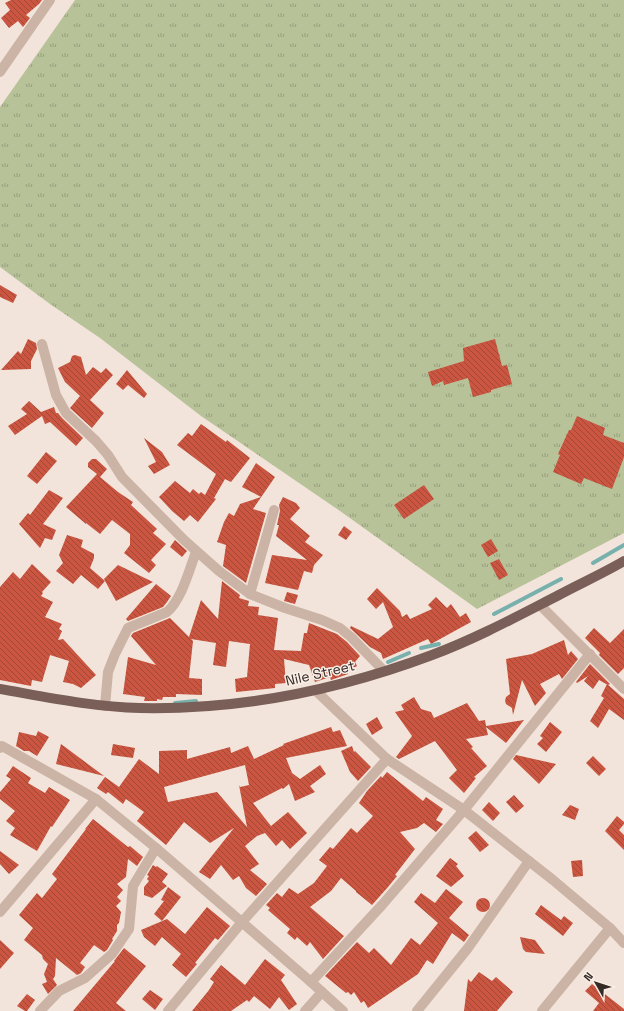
<svg xmlns="http://www.w3.org/2000/svg" width="624" height="1011" viewBox="0 0 624 1011" font-family="'Space Grotesk',sans-serif">
<defs>
<pattern id="grass-tufts" width="24" height="20" patternUnits="userSpaceOnUse"><rect width="24" height="20" fill="#b8c299"/><path d="M3 7l-1-3M5 7V3M7 7l1-3M15 17l-1-3M17 17v-4M19 17l1-3" fill="none" stroke="#969e7d"/></pattern>
<pattern id="building-back-hatch" width="6" height="6" patternUnits="userSpaceOnUse"><rect width="6" height="6" fill="#ca5540"/><path d="M-1 5l2 2M0 0l6 6M5-1l2 2" fill="none" stroke="#a54736"/></pattern>
</defs>
<rect width="100%" height="100%" fill="#f2e4da"/>
<path fill="url(#grass-tufts)" d="M75 0H624V533L477 609 340 511 201 416 100 338 50 304 0 267V107Z"/>
<g fill="none" stroke-linecap="round" stroke-linejoin="round">
<g stroke="#78b0ad" stroke-width="4">
<path d="M593 563 624 545"/>
<path d="M494 614 561 579"/>
<path d="M421 648 439 644"/>
<path d="M388 662 409 653"/>
<path d="M175 703 196 701"/>
</g>
</g>
<g fill="url(#building-back-hatch)" fill-rule="evenodd">
<path d="M11 0H42L39 4 26 15 30 18 23 27 18 21 9 28 1 18 10 10 5 3Z"/>
<path d="M0 285 17 295 13 303 0 297Z"/>
<path d="M28 339 36 343 37 349 31 361V369L1 370 18 351 21 354Z"/>
<path d="M495 339 502 366 507 365 512 384 491 390V392L473 397 468 378 444 385 443 381 432 386 428 372 464 361 463 348Z"/>
<path d="M75 355 81 357 86 375 93 367 101 373 106 368 113 375 90 400 104 413 92 428 71 409 70 408 80 396 65 382 58 368 70 362 72 356Z"/>
<path d="M127 370 147 394 144 398 128 385 123 390 116 384Z"/>
<path d="M29 401 41 412 54 407 56 413H58L62 418 83 438 76 446 50 422 45 424 42 416 15 435 8 426 27 414 21 409Z"/>
<path d="M577 416 605 428 603 435 624 443V457L612 489 584 478 581 484 553 472 560 455 558 454 569 430H571Z"/>
<path d="M201 424 226 442 227 440 250 458 231 482 225 479 214 498 216 499 198 522 190 515 184 521 172 511 159 497 175 481 190 493 193 489 199 494 201 492 205 495 216 474 177 445 188 433 192 436Z"/>
<path d="M144 438 162 452 170 465 154 474 148 466 156 462Z"/>
<path d="M46 452 57 461 37 484 27 476Z"/>
<path d="M92 459H96L107 469 100 477 118 492 133 502 131 505 157 529 153 533 166 544 151 560 156 565 149 573 124 553 130 545V534L112 520 100 534 86 523V524L66 507 97 474 88 467V463Z"/>
<path d="M256 463 275 477 253 509 266 513 246 583 223 566 226 545 217 542 224 522 229 513 234 516 240 504 261 497 242 487Z"/>
<path d="M424 485 434 499 404 519 394 505Z"/>
<path d="M49 490 63 498 43 524 56 530 52 540 45 538 40 548 19 524 28 513 30 515Z"/>
<path d="M283 497 296 503 300 508 290 519 310 536 305 542 323 555 314 565 312 573 304 571 298 590 265 583 272 555 307 560 276 536 279 525H277L280 511 279 505Z"/>
<path d="M344 526 352 532 346 540 338 535Z"/>
<path d="M67 535 83 540 81 547 94 554V558L90 568 105 581 98 589 81 575 73 584 56 571 63 563 59 555Z"/>
<path d="M491 539 498 551 488 557 481 545Z"/>
<path d="M175 540 187 551 182 557 170 547Z"/>
<path d="M499 559 508 575 499 580 490 563Z"/>
<path d="M32 564 51 582 42 592 43 593 41 596 53 602 45 617 62 624 59 629 62 631 58 640 63 639 96 675 81 688 73 684 63 682 69 661 50 655 42 682 32 680 31 686 0 680V587L13 572 20 579Z"/>
<path d="M118 565 153 582 116 601 104 579Z"/>
<path d="M222 581 240 595 239 598 249 601 248 606 259 607 258 615 278 618 274 650 301 651 304 633H307L309 623 337 634 347 642 360 656 355 662 357 666 347 671 348 674 331 680 330 677 315 682 309 665 284 659 286 683 275 684V688L236 692 235 679 247 677 250 644 229 641 226 667 213 665 216 643 191 639 193 641 189 678 202 679V695L176 694V697H163L162 700 157 699V701H144L145 697 123 694 128 657 156 665 131 636 133 633 170 618 189 637 201 600 218 619Z"/>
<path d="M156 584 171 596 167 602 163 607 128 621 126 619Z"/>
<path d="M377 588 400 611 402 617 407 614 410 619 432 609 428 605 436 597 447 608 451 604 460 617 466 613 471 622 431 644 428 639 383 659 381 653 370 647 350 628 351 626 378 639 393 627 383 602 376 609 367 599Z"/>
<path d="M287 592 298 595 295 604 284 601Z"/>
<path d="M594 628 610 643 624 629V668L618 674 599 655 600 653 585 638Z"/>
<path d="M564 640 568 655 571 651 578 659 562 679 559 674 540 684 546 693 535 706 522 680 513 715 512 708 506 704 505 701 506 697 510 694 506 659 532 654Z"/>
<path d="M590 664 610 684 608 685 599 680 593 689 584 681 588 676 577 683 576 682Z"/>
<path d="M607 684 624 699V720L609 709 598 728 590 721 604 698 601 696Z"/>
<path d="M414 697 421 709 431 712 434 718 467 703 479 721 485 720 486 726 524 720 506 743 486 727 488 735 466 739 473 747 471 748 487 766 474 777 476 778 464 793 449 778 457 770 435 741 399 759 396 757 412 736 395 712 404 710 401 705Z"/>
<path d="M377 717 383 728 372 735 366 724Z"/>
<path d="M550 722 562 732 546 752 537 744 543 738 540 736Z"/>
<path d="M331 727 333 732 340 730 347 746 286 758 292 773 300 779 320 765 326 774 310 786 315 792 295 801 289 784 283 789 282 788 253 803 271 826 288 812 307 833 290 849 282 840 276 846 265 833 257 836 245 846 259 864 250 870 267 884 256 896 246 888 239 876 233 880 221 865 210 879 199 872 234 828 210 843 184 822 166 845 137 821 144 812 126 799 123 804 108 792 106 794 97 788 105 777 119 787 139 759 159 774V751L187 750V759L230 747 231 753 248 746 254 759 284 745 283 744ZM245 765 249 785 240 787 239 785 247 827 217 792 168 802 164 787Z"/>
<path d="M38 731 49 737 37 756 29 751H24L16 746 19 732 36 736Z"/>
<path d="M61 744 104 776 56 764Z"/>
<path d="M113 744 135 748 133 758 111 755Z"/>
<path d="M352 746 354 752 355 751 371 767 358 781 350 772 341 751Z"/>
<path d="M516 755 556 764 539 784 513 759Z"/>
<path d="M593 756 606 769 599 776 586 763Z"/>
<path d="M13 766 31 778 28 783 45 793 49 787 70 800 52 827 51 826 37 851 10 835 15 828 6 821 15 811 0 799V792L11 779 6 776Z"/>
<path d="M387 772 423 801 426 797 443 809 436 820 443 824 436 832 424 823 417 828 400 832 415 849 395 875 397 876 388 887 372 905 356 892V891L341 878 331 891 310 907 344 936 323 959 310 942 307 946 297 937 295 940 287 933 290 929 268 910 270 908 266 905 277 893 282 897 289 888 298 894 314 883 327 866 319 860 330 847 333 849 351 828 357 833 373 816 359 803 367 791 381 776 382 778Z"/>
<path d="M514 795 524 806 516 813 506 802Z"/>
<path d="M489 802 500 813 493 821 482 810Z"/>
<path d="M570 805 579 809 575 820 562 815Z"/>
<path d="M617 816 624 822V824L619 830 624 835V850L605 831Z"/>
<path d="M93 819 128 847 130 846 143 857 137 866 128 859 126 877 117 884 123 890 117 897 121 901 116 906 121 912 119 923 117 925V931L112 939 113 940 107 950 104 952 94 945 80 963 85 967 81 973 77 975 56 958 55 976 53 979 57 985 48 994 42 984 47 982 44 974 48 964 43 959 42 955 24 940 33 928 19 915 37 893 42 898 57 879 52 874 86 829H85Z"/>
<path d="M476 831 489 845 480 852 468 838Z"/>
<path d="M0 851 19 865 9 874 0 864Z"/>
<path d="M450 858 458 864 456 866 464 876 451 887 436 876Z"/>
<path d="M582 860 583 876 573 877 571 861Z"/>
<path d="M153 865 156 867 157 866 168 874 162 882 167 886 152 898 144 895V887L149 881 147 879 149 876 147 875Z"/>
<path d="M168 887 181 897 162 921 154 914 164 901 161 900Z"/>
<path d="M446 889 463 902 449 918 469 935 464 942 452 933 433 964 427 960 418 974 368 1008 364 1001 361 1003 354 992 351 995 348 992 346 993 325 976 357 942 369 953 374 948 391 965 411 938 420 945 438 923 414 902 421 893 435 903Z"/>
<circle cx="483" cy="905" r="7"/>
<path d="M541 905 561 920 564 916 573 923 563 936 535 914Z"/>
<path d="M207 907 230 926 218 940 215 938 195 963 197 964 186 977 172 965 181 954 162 937 155 946 144 937 141 930 167 919 185 934Z"/>
<path d="M520 937 535 940 545 954 526 952 523 949Z"/>
<path d="M0 940 14 953 0 969Z"/>
<path d="M124 948 146 966 116 1003 126 1011H73L115 961H114Z"/>
<path d="M265 959 285 975 281 980 297 1004 289 1010 279 997 270 1009 254 996 249 1002 247 1000 231 1011H192L209 990 214 982 210 979 221 965 245 985Z"/>
<path d="M479 972 492 981 496 977 513 992 497 1011H464L468 979 471 982Z"/>
<path d="M592 984 624 1009V1011H593L599 1003 585 991Z"/>
<path d="M150 990 163 999 155 1010 142 999Z"/>
<path d="M27 994 35 1000 27 1011H25L17 1006Z"/>
</g>
<g fill="none" stroke-linecap="round" stroke-linejoin="round">
<g stroke="#cbb3a5" stroke-width="10">
<path d="M0 72 50 0"/>
<path d="M42 344 56 395 66 413 96 441 108 455 122 477 184 540 219 571 250 594 285 608 322 620 340 628 351 637 384 671"/>
<path d="M250 594 274 510"/>
<path d="M540 605 624 689"/>
<path d="M315 690 387 759 464 810 553 880 610 928 624 943"/>
<path d="M105 706 108 672 115 654 128 628 167 612C182 599 189 570 196 552"/>
<path d="M0 748 2 746 96 799 156 848 311 982 343 1011"/>
<path d="M0 912 96 799"/>
<path d="M311 982 382 905 464 810 590 654"/>
<path d="M40 1011 59 991 85 978 112 954 129 929 133 886 156 848"/>
<path d="M168 1011 242 922 387 759"/>
<path d="M305 1011 322 992"/>
<path d="M417 1011 468 948 529 861"/>
<path d="M542 1011 610 928"/>
</g>
<path stroke="#795f57" stroke-width="10" d="M0 689C46 697 93 707 140 708 240 710 339 690 432 655 475 639 516 617 557 596 579 584 602 574 624 561"/>
</g>
<g text-anchor="middle" stroke-width="3" stroke-linejoin="round" paint-order="stroke">
<g font-size="14" fill="#362a27" stroke="#faefe6">
<text transform="translate(320 673) rotate(-13)" y="5">Nile Street</text>
</g>
</g>
<g transform="translate(596 983) rotate(309)" stroke="#faefe6" stroke-width="3" paint-order="stroke">
<path d="M0-3L7 15L0 10L-7 15Z" fill="#362a27"/>
<text y="-6" font-size="11" font-weight="bold" text-anchor="middle" fill="#362a27">N</text>
</g>
</svg>
